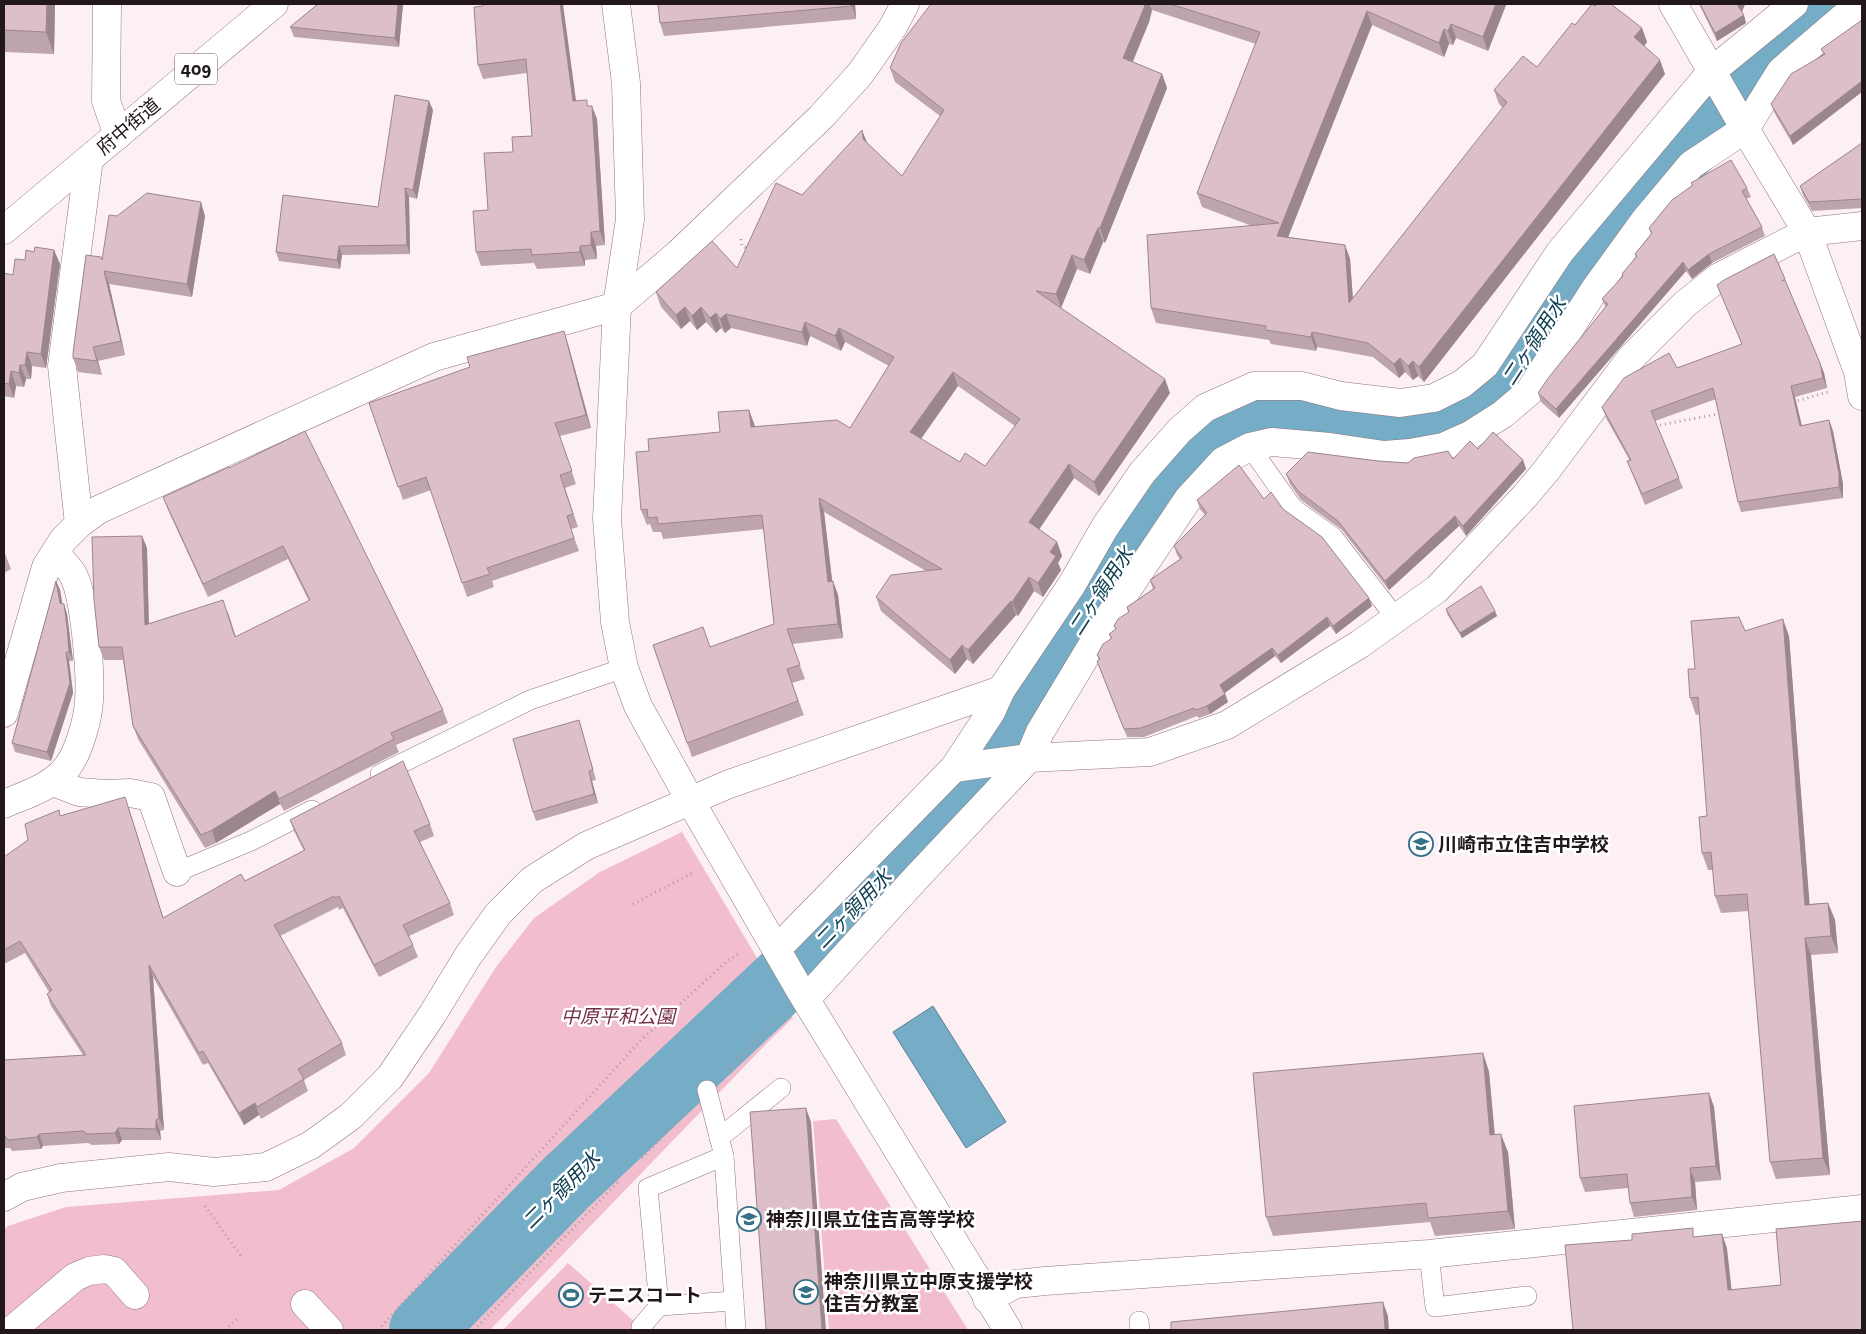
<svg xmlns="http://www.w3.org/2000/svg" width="1866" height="1334" viewBox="0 0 1866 1334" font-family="'Zilla Slab','Noto Sans JP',serif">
<rect width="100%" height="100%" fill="#fdf0f4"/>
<g fill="#f2bdcc">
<path d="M682 832 793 1018 769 1041 490 1330H4V1230L8 1226 66 1207 279 1190 354 1148 429 1073 496 967 534 918 600 872Z"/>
<path d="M836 1119 968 1330H829L813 1121Z"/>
<path d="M568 1263 644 1330H503Z"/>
</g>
<path fill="#75acc6" stroke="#5c7f92" d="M933 1006 1006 1122 966 1148 893 1032Z"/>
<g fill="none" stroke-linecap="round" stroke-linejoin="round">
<path stroke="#75acc6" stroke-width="66" d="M422 1330 566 1183 845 921 964 792 1012 727 1157 504 1207 444 1229 427 1249 417 1279 413 1342 427 1396 430 1429 428 1469 414 1501 391 1521 368 1567 290 1644 187 1698 136 1783 47 1831 4"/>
<defs>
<g id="lane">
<path d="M1250 447 1293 508 1333 537 1396 618"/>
<path d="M380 774 530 700 624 668"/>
<path d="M177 872 251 841 312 810"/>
<path d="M707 1090 724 1156 736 1330"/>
<path d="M719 1138 781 1088"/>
<path d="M724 1156 648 1188 659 1306 734 1301"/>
<path d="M1429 1254 1435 1307 1527 1296"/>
<path d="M1139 1321 1140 1330"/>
<path d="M641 1327 659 1306"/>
</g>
<g id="street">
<path d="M107 4 106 101 118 135"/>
<path d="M616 4 626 83 630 219 617 306 607 519 615 622 624 668 638 706 691 802 801 992 1008 1330"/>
<path d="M1673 4 1745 129 1807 232 1858 372 1862 396"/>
<path d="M79 524 62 366 89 159"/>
<path d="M4 713 46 567 63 540 79 524 98 510 434 357 617 306 678 254 821 117 860 74 893 27 905 4"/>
<path d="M954 768 1029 758 1150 752 1227 725 1360 644 1437 589 1524 497 1546 471 1631 358 1685 304 1719 277 1807 232 1862 226"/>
<path d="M53 782 79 792 106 794 130 793 151 797 177 872"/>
<path d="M4 804C27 794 53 787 68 766 79 751 88 719 89 701 91 676 85 593 72 573 67 566 60 559 55 553"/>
<path d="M777 949 954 768 991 712 1001 690 1071 586 1105 527 1142 473 1179 431 1205 408 1254 386H1302L1341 396 1400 403 1434 398 1462 384 1485 365 1560 252 1712 71 1794 4"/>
<path d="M806 999 916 878 1029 758 1040 732 1111 614 1188 499 1223 461 1250 447 1272 442 1330 447 1384 455 1410 453 1443 447 1470 435 1503 414 1529 392 1595 289 1645 220 1691 165 1745 129 1781 71 1859 4"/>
<path d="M4 1197 22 1187 61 1178 169 1167 214 1172 266 1167 311 1145 351 1116 390 1077 432 1015 468 956 498 914 532 880 586 846 729 784 1001 690"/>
<path d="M987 1299 1016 1284 1045 1281 1429 1254 1862 1209"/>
<path d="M305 1304 329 1330"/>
<path d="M12 1330 75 1277 89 1271 104 1269 114 1271 135 1295"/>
</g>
<path id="highway" d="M4 230 274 4"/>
</defs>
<use href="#lane" stroke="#90757c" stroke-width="20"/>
<use href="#street" stroke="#90757c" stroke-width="29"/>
<use href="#highway" stroke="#90757c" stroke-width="29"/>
<g stroke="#aa9ea1" stroke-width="3" stroke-dasharray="1 4" stroke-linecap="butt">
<path d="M741 239 742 246 749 249"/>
<path d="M1793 402 1828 392"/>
<path d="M1655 426 1723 413"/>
<path d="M633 904 694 872"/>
<path d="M727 1070 778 1017"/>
<path d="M642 1158 684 1114"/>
<path d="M205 1206 241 1256"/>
<path d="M225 1330 237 1319"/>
<path d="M378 1330 642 1039 726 962 741 952"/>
<path d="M474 1330 620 1180"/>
</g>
<use href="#lane" stroke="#fff" stroke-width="19"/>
<use href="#street" stroke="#fff" stroke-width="28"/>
<use href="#highway" stroke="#fff" stroke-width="28"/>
</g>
<g fill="#bea4ac" fill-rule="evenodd">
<path d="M4 4H55L54 54 4 52Z"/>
<path d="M318 4H403L399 47 294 37 290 27Z"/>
<path d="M658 4H855L856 19 664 36 660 23Z"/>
<path d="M969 4H1506V5L1488 51 1456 38 1453 45 1449 44 1444 57 1372 25 1288 237 1345 245 1350 259 1353 298 1503 108 1499 104 1494 90 1537 67 1575 25 1595 6 1642 28 1647 42 1644 46 1665 74 1424 382 1418 376 1413 380 1405 372 1399 378 1373 357 1317 347 1316 351 1271 344 1269 340 1156 323 1151 308 1252 226 1202 207 1197 193 1256 44 1152 10 1149 22 1133 62 1162 74 1167 88 1105 243 1103 242 1090 274 1077 269 1061 308 1170 393 1099 496 1074 478 1039 529 1057 542 1062 556 1058 563 1061 570 1043 597 1034 591 1018 616 1016 615 973 664 967 659 955 674 881 611 876 597 926 571 824 512 832 581H833L838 595 843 638 792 644 805 679 792 683 804 715 692 757 687 743 710 647 774 624 764 529 663 539 661 532H653L650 524 647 525 641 510 649 451 720 432 749 410 755 426 850 428 889 366 845 342 841 351 810 336 807 346 731 328 725 333 721 328 716 333 706 322 697 330 690 321 681 329 661 307 656 292 737 268 802 195 867 143 902 176 940 116 895 82 890 68ZM958 386 1015 426 985 466 960 462 921 439Z"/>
<path d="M1699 4H1745L1742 12 1746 23 1717 41Z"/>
<path d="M483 6 576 101 589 106 597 119 605 245 596 246 597 259 585 260V266L537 269 534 263 481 266 476 252 488 210 513 152 532 136 527 73 483 79 478 65Z"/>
<path d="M1857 24 1793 145 1774 112 1771 104 1824 55 1821 49Z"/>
<path d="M433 110 417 199 409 197 410 254 342 255 340 269 279 261 276 252 378 207Z"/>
<path d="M1862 143V208L1812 211 1803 195 1800 186Z"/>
<path d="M1691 183 1747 188 1751 197 1746 199 1762 227 1765 236 1712 263 1692 279 1686 271 1559 418 1541 402 1538 393 1606 308 1602 299 1623 277 1622 274 1636 258 1635 254 1651 234 1649 228 1692 185Z"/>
<path d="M117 216H205L192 297 109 284 125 355 98 361 102 375 78 372 73 358 102 259Z"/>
<path d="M54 250 60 264 46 368 32 366 31 379H26L24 387 16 386 14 398 4 396V273L13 275 25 260 34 252Z"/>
<path d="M1774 254 1820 363 1824 373 1827 388 1795 397 1802 426 1829 420 1833 431 1843 484V498L1741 512 1738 502 1716 399 1655 421 1683 488 1645 505 1627 461H1630L1606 418 1602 407 1677 368 1742 345 1717 285Z"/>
<path d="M568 344 591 428 560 436 576 484 565 488 578 527 571 529 579 551 492 581 494 587 467 597 431 490 403 500 369 403Z"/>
<path d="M1478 449 1523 460 1526 469 1466 536 1459 526 1389 590 1342 530 1301 500 1290 484 1286 474 1378 461 1408 463 1453 459Z"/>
<path d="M229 467 443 710 448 723 396 745 399 752 284 811 280 804 216 843 205 848 138 739 133 726 123 660H104L99 647 142 536 147 548 149 623 228 612 236 637 309 601 288 559 208 597 168 510 163 497Z"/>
<path d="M1264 499 1283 509 1372 606 1336 634 1330 626 1281 663 1275 656 1225 693 1228 702 1210 714 1199 718 1197 716 1144 737H1127L1100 669 1099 660 1097 655 1111 639 1109 634 1116 630 1114 626 1128 612 1127 607 1153 589 1150 580 1180 559 1177 555 1174 546 1205 515 1200 509 1197 500Z"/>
<path d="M4 551 11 569 4 573Z"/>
<path d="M56 581 60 590 62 604 67 614 73 661H69L73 693 51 761 15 752 12 743Z"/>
<path d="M1446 609 1495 611 1497 616 1462 638 1447 614Z"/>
<path d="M1745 631 1789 636 1809 904 1828 903 1835 920 1838 953 1811 955 1830 1175 1776 1179 1770 1162 1749 911 1721 913 1715 896 1713 870H1708L1702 853 1707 816 1700 714 1696 715 1690 698 1695 669Z"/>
<path d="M579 720 582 730 596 780 592 781 598 803 536 821 533 812Z"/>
<path d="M129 809 163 918 245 881 304 851 294 831 290 820 430 824 434 836 420 842 450 903 454 915 409 936 413 945 418 957 379 977 343 908 339 910 338 907 280 936 342 1043 346 1055 304 1080 308 1091 261 1119 259 1115 244 1125 208 1063 203 1065 153 977 164 1130 160 1131 161 1140H122L119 1144 92 1145 88 1143 43 1146 41 1149 12 1151 10 1148H4V1060L83 1055 51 1006 47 994 49 992 25 953 4 964V857L28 840 61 816Z"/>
<path d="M1483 1053 1489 1072 1495 1134 1508 1152 1515 1229 1435 1236 1430 1222 1273 1236 1266 1217Z"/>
<path d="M1709 1093 1714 1107 1721 1180 1695 1182 1697 1210 1634 1217 1630 1203 1628 1188 1585 1192 1580 1178Z"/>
</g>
<g fill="#9b868c">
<path d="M47 4H55L54 54 46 32Z"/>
<path d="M398 4H403L399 47 395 38Z"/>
<path d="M560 4H563L578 115 573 101Z"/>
<path d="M851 4H855L856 19 852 6Z"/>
<path d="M1145 4H1149L1152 10 1149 22 1128 72 1123 58Z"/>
<path d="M1496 4H1506V5L1488 51 1483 37Z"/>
<path d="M1739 4H1745L1741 14 1738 6Z"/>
<path d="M1367 11 1372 25 1283 250 1277 236Z"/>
<path d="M1744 15 1746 23 1717 41 1715 33Z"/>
<path d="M1451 24 1456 38 1453 45 1448 31Z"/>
<path d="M1642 28 1647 42 1640 51 1634 37Z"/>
<path d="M1444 29 1449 44 1444 57 1439 43Z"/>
<path d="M1660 60 1665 74 1424 382 1419 367Z"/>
<path d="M1162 74 1167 88 1105 243 1100 228Z"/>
<path d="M1862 81V92L1793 145 1790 136Z"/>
<path d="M429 101 433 110 417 199 413 190Z"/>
<path d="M592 106 597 119 605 245 600 231Z"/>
<path d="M862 130 868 145 863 139Z"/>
<path d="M405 188 409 197 410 254 407 245Z"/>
<path d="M201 202 205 216 192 297 187 284Z"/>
<path d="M1098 228 1103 242 1090 274 1084 260Z"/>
<path d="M591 232 596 246 597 259 591 245Z"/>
<path d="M1345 245 1350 259 1354 317 1349 303Z"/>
<path d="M339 246 342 255 340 269 337 260Z"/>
<path d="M580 246 585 260V266L580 252Z"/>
<path d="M54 250 60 264 46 368 41 354Z"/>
<path d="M1709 254 1712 263 1692 279 1688 270Z"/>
<path d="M1072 255 1077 269 1061 308 1056 294Z"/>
<path d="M1683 262 1686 271 1559 418 1556 409Z"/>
<path d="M104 271 109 284 125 355 121 341Z"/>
<path d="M685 307 690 321 681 329 676 315Z"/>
<path d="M701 307 706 322 697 330 692 316Z"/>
<path d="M716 313 721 328 716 333 710 318Z"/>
<path d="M726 314 731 328 725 333 720 319Z"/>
<path d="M805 322 810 336 807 346 802 332Z"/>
<path d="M839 328 845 342 841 351 835 336Z"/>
<path d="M564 331 568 344 591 428 586 415Z"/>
<path d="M1312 332 1317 347 1316 351 1311 337Z"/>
<path d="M93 347 98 361 102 375 97 361Z"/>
<path d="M27 352 32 366 31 379 25 365Z"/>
<path d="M1400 358 1405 372 1399 378 1394 364Z"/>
<path d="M1413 361 1418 376 1413 380 1408 366Z"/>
<path d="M1820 363 1824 373 1827 388 1823 378Z"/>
<path d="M20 365 26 379 24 387 19 373Z"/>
<path d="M11 371 16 386 14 398 9 384Z"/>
<path d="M953 372 958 386 915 447 910 432Z"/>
<path d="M1165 379 1170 393 1099 496 1094 482Z"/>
<path d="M1791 386 1795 397 1804 436 1800 426Z"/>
<path d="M749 410 754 424 756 441 751 427Z"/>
<path d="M1829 420 1833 431 1843 484V498L1839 487Z"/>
<path d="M1523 460 1526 469 1466 536 1463 526Z"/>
<path d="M1069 464 1074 478 1034 537 1029 522Z"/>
<path d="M819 498 824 512 834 596 828 582Z"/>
<path d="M1455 516 1459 526 1389 590 1385 581Z"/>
<path d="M142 536 147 548 149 637 145 625Z"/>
<path d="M1057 542 1062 556 1058 563 1061 570 1043 597 1038 583 1050 552Z"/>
<path d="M1029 577 1034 591 1018 616 1012 602Z"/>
<path d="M56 581 60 590 64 613 60 603Z"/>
<path d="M833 581 838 595 843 638 838 624Z"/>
<path d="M1369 598 1372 606 1336 634 1333 626Z"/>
<path d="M1011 601 1016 615 973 664 968 650Z"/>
<path d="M64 604 67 614 73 661 69 652Z"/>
<path d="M1495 611 1497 616 1462 638 1460 633Z"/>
<path d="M1327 617 1330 626 1281 663 1278 655Z"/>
<path d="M1783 619 1789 636 1811 922 1805 905Z"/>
<path d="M962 645 967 659 955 674 950 660Z"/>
<path d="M1272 648 1275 656 1223 694 1220 685Z"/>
<path d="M66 652 69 661 73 693 51 761 47 752Z"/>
<path d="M1225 694 1228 702 1210 714 1207 706Z"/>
<path d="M589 771 592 781 598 803 594 794Z"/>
<path d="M275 791 280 804 216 843 212 830Z"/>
<path d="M125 797 129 809 167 930 163 918Z"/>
<path d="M1828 903 1835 920 1838 953 1831 936Z"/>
<path d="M1805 938 1811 955 1830 1175 1823 1158Z"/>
<path d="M149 965 153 977 164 1130 159 1118Z"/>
<path d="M1483 1053 1489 1072 1496 1153 1490 1135Z"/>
<path d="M1709 1093 1714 1107 1721 1180 1716 1166Z"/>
<path d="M255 1103 259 1115 244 1125 239 1113Z"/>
<path d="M806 1108 811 1122 826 1330H822Z"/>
<path d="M156 1120 160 1131 161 1140 156 1129Z"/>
<path d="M118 1128 122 1140 119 1144 115 1133Z"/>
<path d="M39 1134 43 1146 41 1149 37 1137Z"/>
<path d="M1501 1134 1508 1152 1515 1229 1508 1211Z"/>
<path d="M1690 1168 1695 1182 1697 1210 1692 1197Z"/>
<path d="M1722 1234 1727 1248 1733 1303 1728 1290Z"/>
<path d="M1383 1302 1388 1316 1389 1330H1385Z"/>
</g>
<g fill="#ddbfc8" stroke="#9b868c" fill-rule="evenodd">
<path d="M4 4H47L46 32 4 30Z"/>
<path d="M318 4H398L395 38 290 27Z"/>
<path d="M483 4H560L573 101 587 100V106H592L600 231 591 232V245L580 246V252L532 255 531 249 476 252 473 211 488 210 484 153 513 152 512 137 532 136 526 59 478 65 474 7 483 6Z"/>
<path d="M658 4H851L852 6 660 23Z"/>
<path d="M931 4H1145L1144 8 1123 58 1162 74 1100 228H1098L1084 260 1072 255 1056 294 1036 291 1165 379 1094 482 1069 464 1029 522 1057 542 1050 552 1056 556 1038 583 1029 577 1012 602 1011 601 968 650 962 645 950 660 876 597 891 575 942 569 819 498 828 582 833 581 838 624 787 629 800 665 787 669 798 701 687 743 653 645 703 627 710 647 774 624 762 515 658 524 657 517 648 518 647 509 641 510 636 452 649 451 648 439 720 432 718 412 749 410 751 427 837 420 850 428 894 357 839 328 835 336 805 322 802 332 726 314 720 319 716 313 710 318 701 307 692 316 685 307 676 315 656 292 712 241 737 268 776 183 802 195 862 130 863 139 902 176 944 110 890 68 901 43ZM953 372 1020 419 985 466 965 453 960 462 910 432Z"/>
<path d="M1170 4H1496L1483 37 1451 24 1448 31 1444 29 1439 43 1367 11 1277 236 1345 245 1349 303 1507 102 1494 90 1523 56 1537 67 1572 23 1575 25 1592 4 1595 6 1597 4H1611L1642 28 1634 37 1660 60 1419 367 1413 361 1408 366 1400 358 1394 364 1368 343 1312 332 1311 337 1266 330V326L1151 308 1147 235 1279 223 1197 193 1260 32Z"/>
<path d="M1700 4H1739L1738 6 1744 15 1715 33Z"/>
<path d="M1862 20V81L1790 136 1771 104 1791 74 1825 54 1821 49Z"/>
<path d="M395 95 429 101 413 190 405 188 407 245 339 246 337 260 276 252 283 195 378 207Z"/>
<path d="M1862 143V199L1809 202 1800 186Z"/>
<path d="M1731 160 1747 188 1742 191 1762 227 1709 254 1688 270 1683 262 1556 409 1538 393 1549 377 1608 304 1602 299 1623 276 1622 274 1637 256 1635 254 1652 233 1649 228 1672 200 1693 185 1691 183Z"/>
<path d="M147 193 201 202 187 284 104 271 121 341 93 347 97 361 73 358V353L86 255 101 257 102 260 109 215 117 216Z"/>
<path d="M35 247 54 250 41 354 27 352 25 365H20L19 373 11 371 9 384 4 383V273L13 275 15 259 25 260 26 250 34 252Z"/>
<path d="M1774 254 1785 279 1782 281 1785 280 1820 363 1823 378 1791 386 1800 426 1829 420 1839 474V487L1738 502 1713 388 1651 411 1679 478 1642 494 1627 461 1631 460 1602 407 1624 378 1669 353 1677 368 1742 344 1717 285 1724 280Z"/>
<path d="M564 331 586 415 555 423 572 471 560 475 573 514 567 516 574 538 487 568 490 574 462 583 426 477 398 487 369 403 470 367 467 357Z"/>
<path d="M305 431 443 710 391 733 394 739 279 799 275 791 212 830 201 835 133 726 122 647H99L94 600 92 537 142 536 145 625 223 600 235 637 310 600 283 546 203 584 163 497 229 467V468Z"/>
<path d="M1493 432 1523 460 1463 526 1455 516 1385 581 1338 521 1298 491 1286 474 1308 452 1378 461 1408 463 1414 458 1448 451 1453 459 1470 441 1478 449Z"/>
<path d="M1239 465 1264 499 1271 492 1283 509 1322 537 1369 598 1333 626 1327 617 1278 655 1272 648 1220 685 1225 694 1207 706 1196 710 1194 708 1141 728 1124 729 1097 661 1100 659 1097 655 1103 644 1112 638 1109 634 1116 629 1114 626 1118 619 1129 612 1127 607 1155 588 1150 580 1182 558 1174 546 1207 513 1197 500Z"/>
<path d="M56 581 60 603 64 604 67 627 69 652H66L70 683 47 752 12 743Z"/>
<path d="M1481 586 1495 611 1460 633 1446 609Z"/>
<path d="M1739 617 1745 631 1783 619 1805 905 1828 903 1831 936 1805 938 1823 1158 1770 1162 1747 894 1715 896 1711 852 1702 853 1699 817 1707 816 1698 697 1690 698 1688 669H1695L1691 621Z"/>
<path d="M579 720 593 770 589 771 594 794 533 812 513 739Z"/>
<path d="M403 761 430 824 414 831 450 903 403 925 413 945 374 965 339 896 335 898 334 896 274 925 342 1043 298 1069 304 1079 257 1107 255 1103 239 1113 203 1051 199 1053 149 965 159 1118 156 1120V1129L118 1128 115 1133 87 1134 83 1131 39 1134 37 1137 8 1140 5 1136H4V1060L86 1055 47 994 52 990 20 941 4 950V857L28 840 25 824 59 810 60 816 125 797 163 918 241 874 245 881 305 850 290 820Z"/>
<path d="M1483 1053 1490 1135 1501 1134 1508 1211 1428 1218 1426 1203 1266 1217 1253 1073Z"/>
<path d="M1709 1093 1716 1166 1690 1168 1692 1197 1630 1203 1627 1174 1580 1178 1574 1106Z"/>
<path d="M806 1108 822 1330H766L750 1112Z"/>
<path d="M1862 1221V1330H1573L1565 1245 1632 1240V1234L1693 1228V1237L1722 1234 1728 1290 1781 1285 1776 1229Z"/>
<path d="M1383 1302 1385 1330H1171V1322Z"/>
</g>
<defs>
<symbol id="school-ring" viewBox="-11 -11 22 22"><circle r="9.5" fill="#fff" stroke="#367089" stroke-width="1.5"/><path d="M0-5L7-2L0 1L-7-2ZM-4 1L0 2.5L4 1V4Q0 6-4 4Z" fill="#367089"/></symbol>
<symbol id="stadium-ring" viewBox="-11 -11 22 22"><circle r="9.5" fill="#fff" stroke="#367089" stroke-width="1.5"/><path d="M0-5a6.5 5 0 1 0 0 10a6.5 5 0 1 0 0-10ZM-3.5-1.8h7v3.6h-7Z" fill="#367089"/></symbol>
</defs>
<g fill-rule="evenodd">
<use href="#school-ring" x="1407" y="830" width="28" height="28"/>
<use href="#school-ring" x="735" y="1205" width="28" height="28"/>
<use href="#school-ring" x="792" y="1278" width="28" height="28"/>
<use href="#stadium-ring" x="557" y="1281" width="28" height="28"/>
</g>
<g text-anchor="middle" stroke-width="5" stroke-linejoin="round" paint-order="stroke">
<rect fill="#fff" stroke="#645d5f" stroke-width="1" x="175" y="53.5" width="42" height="31" rx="4"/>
<g font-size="18" font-weight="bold" fill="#22171a">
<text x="196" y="75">409</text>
</g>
<g font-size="19" fill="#22171a" stroke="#fff">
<text transform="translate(128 126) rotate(-40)" y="7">府中街道</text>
</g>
<g font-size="19" font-weight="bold" fill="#22171a" stroke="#fff" text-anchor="start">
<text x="1438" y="851">川崎市立住吉中学校</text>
<text x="766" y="1226">神奈川県立住吉高等学校</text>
<text x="824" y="1288">神奈川県立中原支援学校<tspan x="824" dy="22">住吉分教室</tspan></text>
<text x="588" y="1302">テニスコート</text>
</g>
<g font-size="19" font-style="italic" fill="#712d46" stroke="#fff">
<text x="618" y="1023">中原平和公園</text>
</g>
<g font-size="20" font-style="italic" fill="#104053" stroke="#fff">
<text transform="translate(1534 341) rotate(-57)" y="7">二ヶ領用水</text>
<text transform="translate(1101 591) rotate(-57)" y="7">二ヶ領用水</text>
<text transform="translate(853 909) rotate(-46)" y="7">二ヶ領用水</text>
<text transform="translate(561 1190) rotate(-45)" y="7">二ヶ領用水</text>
</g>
</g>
<rect width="1866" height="1334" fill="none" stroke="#22171a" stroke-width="10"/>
</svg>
